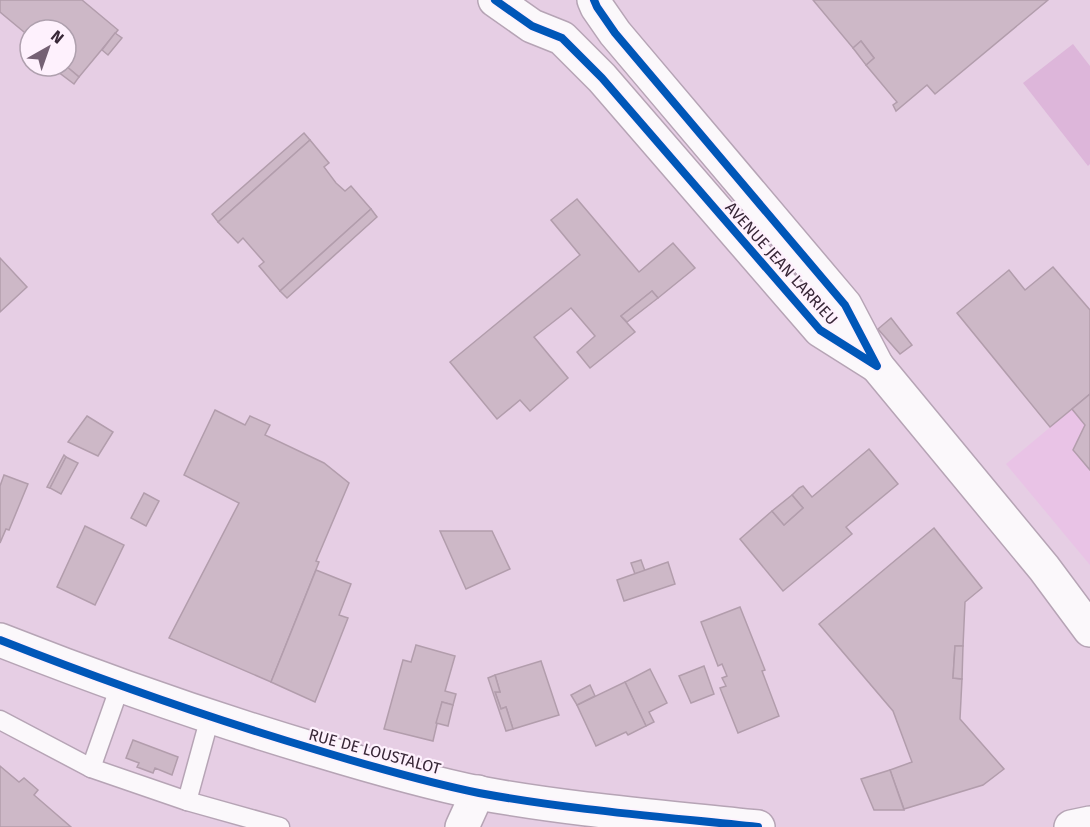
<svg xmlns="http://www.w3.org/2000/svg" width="1090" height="827" viewBox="0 0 1090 827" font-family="'Fira Sans',sans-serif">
<rect width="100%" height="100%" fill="#e6cee4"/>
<path fill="#e9c3e6" d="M1090 394V565L1006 464Z"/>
<path fill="#ddb6da" d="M1073 44 1090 66V164L1088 166 1023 83Z"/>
<g fill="#cdb8c7" stroke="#b29dac" stroke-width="1.5">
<path d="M0 0H82L118 30 79 77 66 66V30H30V37L0 12Z"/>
<path d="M813 0H1048L935 94 927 85 896 111 893 105 897 102 866 65 874 58 861 41 853 48Z"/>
<path d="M115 33 122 38 108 55 102 50Z"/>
<path d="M861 41 874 58 866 65 853 48Z"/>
<path d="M61 66H66L79 77 74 84 57 71Z"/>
<path d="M304 133 310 140 218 222 212 214Z"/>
<path d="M310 140 329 163 324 167 336 183 345 191 351 186 371 209 280 291 259 266 264 262 243 238 238 243 218 222Z"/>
<path d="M577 199 639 272 673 243 695 268 658 298 652 291 621 316 635 332 590 368 577 352 595 336 571 308 534 337 568 378 530 411 520 400 497 419 450 362 580 255 551 220Z"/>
<path d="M371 209 377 217 287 298 280 291Z"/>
<path d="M0 258 27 287 0 312Z"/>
<path d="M1053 267 1090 310V394L1050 427 957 313 1009 270 1025 290Z"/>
<path d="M652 291 658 298 627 322 621 316Z"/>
<path d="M891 318 912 345 900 354 878 329Z"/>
<path d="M1090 394V470L1073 450 1085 425 1072 409Z"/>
<path d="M215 410 245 425 250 416 270 425 265 435 324 463 349 483 316 561 319 562 271 682 169 638 239 503 184 475Z"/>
<path d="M87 416 113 432 98 456 68 442Z"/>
<path d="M869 449 898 484 846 527 852 534 783 591 740 539 772 511 784 525 803 508 792 495 799 488 803 486 812 497Z"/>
<path d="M64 455 66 457 50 488 47 487Z"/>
<path d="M66 457 78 463 61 494 50 488Z"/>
<path d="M4 475 28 484 9 530 6 529 0 543V486Z"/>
<path d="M144 493 159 501 146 526 131 518Z"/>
<path d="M792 495 803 508 784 525 772 511Z"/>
<path d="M85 526 124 545 95 605 57 587Z"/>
<path d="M934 528 982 588 965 602 963 646H955L953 678 962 679 960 719 1004 769 983 785 904 809 890 770 912 762 893 711 819 624Z"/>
<path d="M440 531H492L510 569 466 589Z"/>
<path d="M641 560 645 571 635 574 631 563Z"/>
<path d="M668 562 675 584 624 601 617 580Z"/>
<path d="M316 570 351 584 339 615 348 618 315 702 271 682Z"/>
<path d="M740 607 765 670 762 671 779 716 738 733 720 688 726 686 722 678 727 676 722 664 718 666 701 622Z"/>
<path d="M416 645 455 656 445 691 456 694 453 705 442 702 433 741 384 729 403 660 411 662Z"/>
<path d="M955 646H963L962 679 953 678Z"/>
<path d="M541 661 559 715 513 729 506 707 501 709 495 692H500L495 675Z"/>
<path d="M704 666 714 694 691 703 679 676Z"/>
<path d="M650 669 667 703 649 712 654 722 646 726 625 682Z"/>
<path d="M495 675 500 692H495L501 709 506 707 513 729 506 731 488 678Z"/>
<path d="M625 682 646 726 628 735 626 732 596 746 577 705Z"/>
<path d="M590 685 595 696 577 705 571 695Z"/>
<path d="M442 702 453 705 448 726 436 723Z"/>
<path d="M133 740 178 757 172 775 155 768 153 773 137 767 139 763 126 758Z"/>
<path d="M0 766 19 782 24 778 38 790 34 795 71 827H0Z"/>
<path d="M890 770 904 810H874L861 779Z"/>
</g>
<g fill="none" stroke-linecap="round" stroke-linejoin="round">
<defs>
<g id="lane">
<path d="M0 720 91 768 187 801 280 827"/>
<path d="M91 768 120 686"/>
<path d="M187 801 210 717"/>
</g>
<g id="street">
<path d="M495 0 532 26 562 38 602 78 820 330 877 366 845 305 615 33 597 7 594 0"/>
<path d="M877 366 1044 568 1090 630"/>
<path d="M462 827 478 792"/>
</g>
<g id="secondary">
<path d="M0 640C104 681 209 718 317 750 370 766 425 782 479 793 571 810 665 817 758 827"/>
<path d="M1071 827 1090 823"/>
</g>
</defs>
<use href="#lane" stroke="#b6a4b5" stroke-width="21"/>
<use href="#street" stroke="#b6a4b5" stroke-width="36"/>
<use href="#secondary" stroke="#b6a4b5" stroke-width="36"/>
<use href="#lane" stroke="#fbf8fb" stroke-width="18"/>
<use href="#street" stroke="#fbf8fb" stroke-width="33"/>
<use href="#secondary" stroke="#fbf8fb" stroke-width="33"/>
<defs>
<g id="cycleway">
<path d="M495 0 532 26 562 38 602 78 820 330 877 366 845 305 615 33 597 7 594 0"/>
<path d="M0 640C104 681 209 718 317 750 370 766 425 782 479 793 571 810 665 817 758 827"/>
</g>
</defs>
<use href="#cycleway" stroke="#fef1fd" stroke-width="11"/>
<use href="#cycleway" stroke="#0057b8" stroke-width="8"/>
</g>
<g text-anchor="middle" stroke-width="4.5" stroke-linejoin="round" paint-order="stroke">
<g font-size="16" fill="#382737" stroke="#fef1fd">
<text transform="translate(782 263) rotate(48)" y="6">AVENUE JEAN LARRIEU</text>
<text transform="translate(375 751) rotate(15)" y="6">RUE DE LOUSTALOT</text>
</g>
</g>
<g transform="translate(48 48) rotate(40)"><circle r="28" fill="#fef1fd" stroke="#afa0ae" stroke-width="1.5"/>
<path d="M0-4.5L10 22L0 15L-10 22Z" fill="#756174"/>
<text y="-9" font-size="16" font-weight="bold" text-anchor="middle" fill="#382737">N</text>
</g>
</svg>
